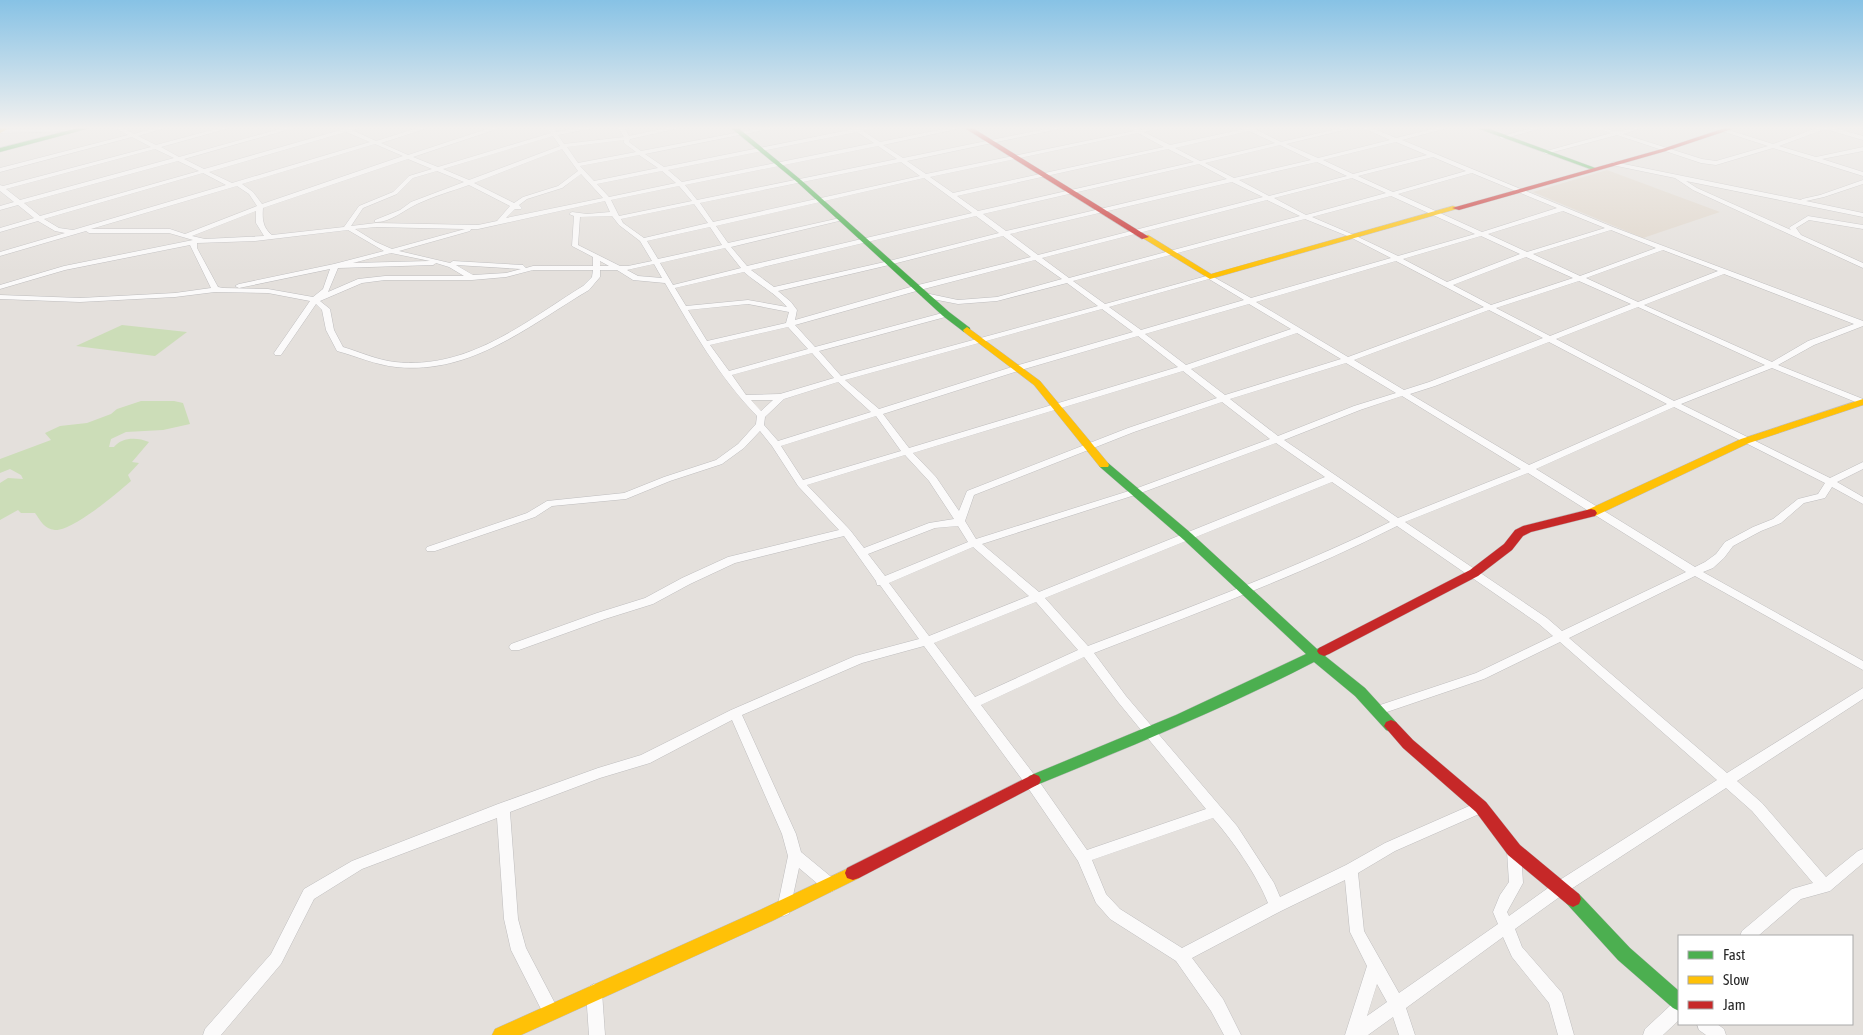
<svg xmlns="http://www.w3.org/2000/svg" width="1863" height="1035" viewBox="0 0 1863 1035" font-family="'Asap Condensed',sans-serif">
<rect width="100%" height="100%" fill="#e4e0dc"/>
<path fill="#dfd6cb" d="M1607 170 1720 212 1643 238 1533 192Z"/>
<g fill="#ccddb8">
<path d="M122 325 187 332 155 356 76 346Z"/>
<path d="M141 401H174L183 403 190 424 163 430 126 432 111 439 109 447H114C122 437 137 437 149 442L132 462 139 463 128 475 131 481C117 493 73 531 55 530 44 529 41 521 35 513H21L18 510 0 520V483L8 478 23 479 21 475 10 469 0 473V459L51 440 45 433 60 426 87 423 111 414 117 409Z"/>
</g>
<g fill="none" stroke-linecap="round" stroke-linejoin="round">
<defs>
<g id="street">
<path d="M113 127H121L134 134 158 127H169L138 136 156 145 223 127H233L161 147 179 157 287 127H297L184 159 204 169 351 127H361L352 130 376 141 421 127H431L381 143 408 155 493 127H503L413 157 438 167 551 133 546 127H552L556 132 584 127H598L558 135 564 144 624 137 618 127H624L629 136 671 127H684L630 139 629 142 641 151 766 127H779L645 154 664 167 854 129 851 127H877L863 131 880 142 953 127H966L883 145 903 158 1055 127H1068L907 161 926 174 1134 131 1127 127H1135L1140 130 1165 127 1144 132 1170 145 1244 129 1241 127 1253 128 1281 142 1345 127H1356L1286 144 1318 158 1390 140 1361 127H1370L1396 138 1440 127H1451L1402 140 1613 227 1863 321V326L1814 345 1778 365 1863 399V405L1772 368 1681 404 1830 478 1863 462V469L1837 482 1863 497V504L1832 487 1825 498 1804 503 1781 523 1761 531 1733 546 1724 558 1713 568 1703 572 1863 661V670L1695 576 1569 638 1727 773 1863 688V699L1737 781 1762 803 1826 877 1858 851 1863 849V863L1830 891 1801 899 1758 936H1740L1742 931 1792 889 1813 883 1752 811 1726 788 1565 893 1515 929 1522 947 1562 993 1574 1035H1558L1549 1003 1512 957 1503 937 1406 1008 1415 1035H1399L1393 1017 1368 1035H1345L1367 966 1350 932 1345 880 1281 911 1192 958 1223 999 1241 1035H1224L1211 1011 1176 961 1110 919 1096 903 1078 861 1026 785 924 646 862 663 742 715 796 834 801 852 835 880 837 885 835 890 830 892 825 890 799 868 789 914 784 916 779 914 777 909 788 856 782 834 732 720 650 763 600 778 510 812 518 919 526 948 559 1011 557 1017 551 1019 545 1017 511 950 504 919 497 818 362 869 314 899 281 964 221 1035H203L205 1029 271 954 304 889 352 861 498 804 598 768 641 755 731 710 855 656 919 639 880 585H877L876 581 844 536 735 563 690 584 653 604 605 619 519 650H511L509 647 511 644 597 613 645 598 682 578 728 557 839 530 798 486 772 446 760 431 744 448 722 464 670 481 626 499 552 506 535 517 435 551H427L426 549 427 547 527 513 547 501 624 493 664 477 716 460 738 444 756 424 757 416C719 377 692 329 665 283L633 280 617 270H600V277L589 290C528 326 471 375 396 367 376 365 356 356 337 351L326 330 322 310 316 304 281 355H275L274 353 310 301 268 293 215 292 175 297 80 302 0 299V295L80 298 175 293 211 288 190 245 65 270 0 289V285L64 266 193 240 169 233H89L86 231 0 256V252L65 233 55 231 38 221 0 232V228L34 218 18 205 0 210V206L14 202 0 191V185L3 186 151 147 132 137 0 172V168L128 135ZM1249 131 1275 143 1200 161 1175 148ZM346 132 370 142 232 183 209 172ZM857 132 874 143 682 182 668 170ZM1138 133 1164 147 953 193 930 177ZM553 136 560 146 469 180 443 169ZM624 140V143L636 152 578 163 567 147ZM1396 142 1427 155 1353 174 1323 160ZM375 144 403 156 262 204 253 192 242 184ZM1280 145 1311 160 1234 178 1205 163ZM878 146 897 159 697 200 685 185ZM155 149 174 158 20 200 6 189ZM562 149 578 171 558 186 523 197 514 203 474 183ZM1168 149 1194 162 978 211 957 196ZM639 155 658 168 594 181 580 166ZM1433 157 1466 171 1393 192 1358 176ZM408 159 432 169 409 176 393 192 359 206 344 227 272 235C263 228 262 219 263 208ZM178 161 199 171 40 216 24 203ZM901 162 920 176 713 222 700 203ZM1317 162 1347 176 1269 196 1239 180ZM1199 164 1227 179 1006 231 983 214ZM437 171 464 182 411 202 400 210 375 220V222C390 223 404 210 417 204 434 196 452 191 469 185L510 206 497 221 478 225 376 223 351 226 363 208 397 194 413 178ZM662 171 676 183 609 197 597 184ZM203 173 226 185 73 230 59 228 44 219ZM1472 173 1557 208 1482 232 1398 194ZM581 174 603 198 506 218 515 209H521L522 208 519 205 527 199 562 188ZM924 178 972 213 747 266 731 247 843 220 840 218 728 243 716 226ZM1352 178 1386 193 1306 215 1274 198ZM1232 182 1263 197 1038 255 1010 234ZM237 186 249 194 257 206 185 234 170 229H91ZM679 186 692 201 619 216 611 200ZM1391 196 1475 234 1398 256 1354 235 1312 217ZM1267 200 1300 216 1069 278 1042 258ZM605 201 610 212 587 214 572 212 569 214 574 216 572 246 593 257V266H533L526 268 523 265 453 261 450 263 399 251 470 231 471 229H478ZM694 204 708 223 644 238 623 223 621 219ZM256 211V223L264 236 205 239 192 236ZM1563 211 1605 228 1527 252 1488 234ZM612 216 619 225 640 241 652 261 628 266H620L578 245 580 217ZM976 216 999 233 889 261 774 287 751 270ZM1305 219 1350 237 1391 258 1251 298 1210 275 1105 304 1073 281ZM376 227 465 229 392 249 376 242 355 229ZM710 227 722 245 658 259 647 241ZM348 230 384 251 334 264 239 284 235 286 239 288 330 269 323 289 313 297 268 289 223 288 218 287 197 248V243L255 241ZM1611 230 1656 248 1580 276 1533 254ZM1003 236 1031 257 914 286 795 320 797 310 791 302 778 291 889 265ZM1481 236 1520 254 1447 282 1403 259ZM725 248 741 268 673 285 660 263ZM1663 250 1718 271 1638 302 1586 278ZM391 253 430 261 353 263ZM1526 257 1573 278 1491 305 1453 285ZM1035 260 1062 279 997 297 958 300 925 293 921 295 922 297 958 304 997 301 1067 283 1098 306 841 376 819 351 949 316 950 314 946 312 815 347 795 325 920 290ZM600 261 609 266H600ZM1396 261 1484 307 1348 357 1256 302ZM436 263 449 267 464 276H385L358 279 328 292 338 268 433 265ZM654 264 662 278 638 276 627 270ZM456 265 521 269 506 273 473 275ZM533 270H593L592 277 583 286C525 322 468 370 395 362 377 360 360 352 343 347L334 330 330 309 320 301 362 283 385 280H472L506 277ZM744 272C759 285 774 292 787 307L748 300 686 306 675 288ZM1724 274 1854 324 1808 341 1772 362 1644 305ZM1209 279 1244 300 1141 330 1109 307ZM1579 281 1631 304 1550 336 1496 308ZM748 304 789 312 786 323 707 341 688 310ZM1249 304 1291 329 1186 365 1145 334ZM1638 307 1765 365 1674 401 1556 339ZM1102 309 1133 332 1015 366 879 409 845 380ZM1489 310 1543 338 1429 382 1404 390 1354 360ZM788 327 808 349 729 371 710 345ZM1297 333 1341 359 1225 395 1191 369ZM1138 336 1178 367 909 448 883 414 1021 370ZM1549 342 1667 404 1529 465 1410 394 1435 386ZM812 353 834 378 780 394 746 395 732 375ZM1346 363 1396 393 1354 406 1278 436 1230 399ZM1183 371 1217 398 1128 428 967 491 959 511 936 477 913 453ZM838 382 871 412 778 441 764 425 765 417 784 399ZM1402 396 1521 469 1398 518 1284 440 1360 410ZM751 400H773L761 411ZM1222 402 1270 439 1132 490 976 539 965 521 974 495 1134 432ZM1674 407 1825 483 1818 494 1798 499 1773 519 1753 527 1725 542 1716 554 1705 562 1695 567 1536 469ZM876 416 901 451 803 480 781 446ZM1276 443 1325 477 1039 592 982 544 1138 494ZM905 455 929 481 954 519 929 523 864 548 850 530 807 485ZM1528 473 1686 572 1562 631 1547 618 1405 522ZM1332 482 1390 522C1292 570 1190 607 1088 646L1045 598ZM958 526 968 542 885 576 868 554 935 528ZM1397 526 1539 624 1553 636 1476 673 1374 707 1372 710 1374 713 1378 715 1484 679 1560 642 1717 780 1555 883 1509 916 1507 912 1523 883 1521 851 1519 847 1514 845 1509 847 1507 851 1509 882 1500 895 1493 912 1498 924 1399 993 1364 931 1358 873 1395 851 1486 811 1488 807 1486 803 1481 801 1476 803 1385 843 1346 865 1280 897 1274 883 1237 826 1126 696 1094 653C1196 613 1299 576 1397 526ZM973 547 1029 596 929 636 889 583ZM1036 602 1078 650 975 697 934 643ZM1084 657 1118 702 1206 809 1087 850 1036 777 981 705ZM1213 818C1233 841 1257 875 1268 903L1182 948 1120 909 1106 894 1092 860ZM1377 984 1387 1002 1367 1016Z"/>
<path d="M1535 127H1546L1502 139 1499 137Z"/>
<path d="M1594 127C1603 127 1612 132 1619 131 1628 130 1635 127 1645 127L1623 134 1702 159 1716 161 1768 146 1709 127H1719L1773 144 1819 127H1831L1863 136V140L1825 129 1779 146 1816 157 1863 147V151L1822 159 1863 172V176L1773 148 1716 165 1701 163 1617 135 1546 154 1543 152 1611 133Z"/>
<path d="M76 128 79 130 78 131 0 133V129Z"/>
<path d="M1614 162 1801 200 1802 199 1820 195 1863 180V184L1824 197 1806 201 1863 213V217L1686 181 1697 188 1791 230 1789 228 1790 227 1808 216 1863 225V229L1809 220 1796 228 1801 235 1863 263V268L1693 190 1675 178 1612 165V163Z"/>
<path d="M594 984 599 987 602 992 605 1035H589L586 992 589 987Z"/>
<path d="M1679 1001V1020L1663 1035H1643L1645 1029 1673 1003Z"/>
<path d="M1697 1024H1717L1724 1029 1726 1035H1706L1699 1030Z"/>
</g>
<g id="fast">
<path d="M82 127H94L0 152V148Z"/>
<path d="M730 127H737L801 180 949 312 970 328V332H964L943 316 797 182Z"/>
<path d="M1474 127H1484L1598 169 1593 170Z"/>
<path d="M1104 462 1108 463 1192 534 1317 649 1324 646 1329 648 1331 651 1325 656 1365 688 1396 722 1398 726 1396 730 1391 732 1386 730 1355 696 1314 662C1225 708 1132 746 1039 784L1034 786 1029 784 1027 780 1029 776 1176 715 1306 654 1184 540 1100 467 1099 465Z"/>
<path d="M1573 891 1579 894 1630 948 1679 991V1011L1673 1008 1618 960 1567 904 1565 899 1567 894Z"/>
</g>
<g id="slow">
<path d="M3 127H11L0 133V129Z"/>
<path d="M1453 206 1460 208 1210 279 1141 237 1148 235 1211 274Z"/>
<path d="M967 327 1040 381 1108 463 1109 465 1108 467H1100L1034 385 964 332 963 330Z"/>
<path d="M1863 399V405L1749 443 1595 516H1587L1585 513 1587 510 1741 439Z"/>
<path d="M853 866 859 868 861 873 859 878 772 921 521 1035H492L495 1029 760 910Z"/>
</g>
<g id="jam">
<path d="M963 127H971L1149 237 1142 239Z"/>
<path d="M1728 127H1738L1666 151 1459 210 1452 208 1662 149Z"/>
<path d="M1591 509 1595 510 1597 513 1595 516 1531 532 1523 536 1512 550 1478 576 1329 654 1324 656 1319 654 1317 651 1319 648 1470 570 1504 544 1515 530 1523 526Z"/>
<path d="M1391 720 1396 722 1413 740 1486 802 1520 845 1579 894 1581 899 1579 904 1573 907 1567 904 1508 855 1476 812 1403 748 1384 726 1386 722Z"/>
<path d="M1034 774 1039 776 1041 780 1039 784 859 878 853 880 847 878 845 873 847 868Z"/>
</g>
</defs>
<use href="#street" stroke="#bebdbe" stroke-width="1"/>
<use href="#fast" stroke="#bebdbe" stroke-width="1"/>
<use href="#slow" stroke="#bebdbe" stroke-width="1"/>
<use href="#jam" stroke="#bebdbe" stroke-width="1"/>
<use href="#street" fill="#fbfafa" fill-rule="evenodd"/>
<use href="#fast" fill="#4caf50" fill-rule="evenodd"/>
<use href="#slow" fill="#ffc107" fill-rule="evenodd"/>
<use href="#jam" fill="#c62828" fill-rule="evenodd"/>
</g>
<linearGradient id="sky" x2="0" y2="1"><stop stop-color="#87c2e5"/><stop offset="0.47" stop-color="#f3f1ef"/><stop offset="1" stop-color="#f3f1ef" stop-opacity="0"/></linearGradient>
<rect width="1863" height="272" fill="url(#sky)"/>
<rect x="1678" y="935" width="175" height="90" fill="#ffffff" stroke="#a9a9a9"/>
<rect x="1688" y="951" width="25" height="8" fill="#4caf50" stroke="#a9a9a9"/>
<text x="1723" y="960" font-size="15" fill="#272727">Fast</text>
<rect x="1688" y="976" width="25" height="8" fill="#ffc107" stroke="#a9a9a9"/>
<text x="1723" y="985" font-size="15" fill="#272727">Slow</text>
<rect x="1688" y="1001" width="25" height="8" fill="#c62828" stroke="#a9a9a9"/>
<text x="1723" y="1010" font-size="15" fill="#272727">Jam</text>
</svg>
